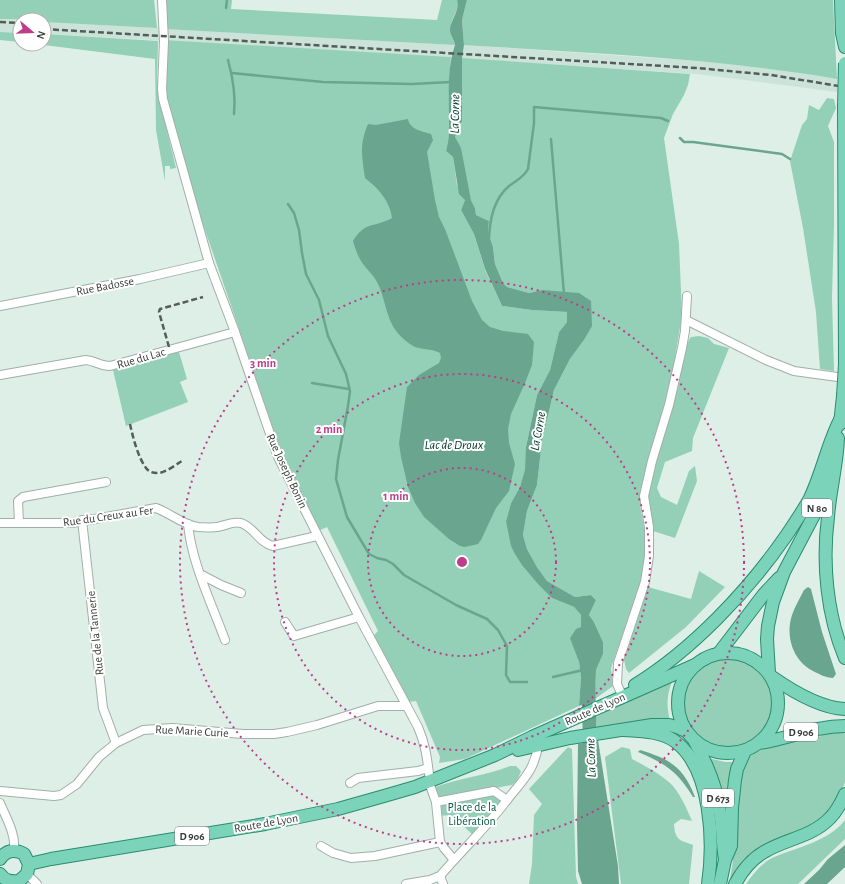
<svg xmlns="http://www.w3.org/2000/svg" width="845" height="884" viewBox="0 0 845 884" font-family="'Alegreya Sans',sans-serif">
<rect width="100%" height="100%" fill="#deefe7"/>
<g fill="#cbe3d8">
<path d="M0 19 20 20V33L0 32Z"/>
<path d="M44 22 157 28 164 25 165 29 455 45 451 57 44 34Z"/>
<path d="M464 45 696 61 781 69 837 79V92L697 74 466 59 462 58Z"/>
</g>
<g fill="#94cfb7">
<path d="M0 0H154L157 28 44 22V20L0 19Z"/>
<path d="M162 0H232L231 9 437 20 442 0H457C460 10 452 16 451 25 450 31 453 40 455 45L165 29Z"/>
<path d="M467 0H833L837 79C714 58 588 53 464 45L462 20Z"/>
<path d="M0 32 20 33V42L0 40Z"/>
<path d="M44 34 158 41 157 77 159 98 176 168 170 169V166H165V181L156 130 155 59 36 44H44Z"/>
<path d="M163 40 451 57 449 81 450 140 446 151 453 157 457 185 465 200 461 210 474 234 485 270 502 306 532 310 567 312V322L559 332 550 370 537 395 526 447V470L520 487 511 503 506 521 552 598 574 607 581 615V627L571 638 579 662 581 677 579 706 465 759 439 763 440 757 416 701 409 702 373 636 378 631 327 527 318 531 280 448 183 166 164 91Z"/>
<path d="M462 58 690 74 688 85 684 95 673 114 664 138 679 244 682 315 672 376 646 472 640 505 645 533V562L640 584 611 668 613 686 595 699 596 670 603 654V642L594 622 589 615 596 600 591 595 575 597 547 581 537 567 527 549 523 535 527 511 537 485 542 441 554 390 570 359 584 340 591 326 542 290 529 293 507 287 503 283 495 264 493 247 488 232 489 221 476 215 475 208 471 200 455 137 462 121Z"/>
<path d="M827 98 834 99 836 108 828 126 834 142V224L832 298 834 371 820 369 816 312 803 228 790 161 802 125 807 119 809 105 819 110Z"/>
<path d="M699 336 708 338 714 344 729 348 693 438 692 451 665 462 657 488 661 497 677 505 689 471 695 466 697 481 675 538 653 531 649 500V488C658 454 669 421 678 387 681 372 682 349 691 337Z"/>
<path d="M179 352 187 379 180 382 188 402 126 426 113 370Z"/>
<path d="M699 571 725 587 686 627 629 673 626 669 624 660 648 587 691 599Z"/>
<circle cx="727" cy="704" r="46"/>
<path d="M673 678C667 696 666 702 670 721L604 728 602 727H597L596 717Z"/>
<path d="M827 731 843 732 845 734V782L840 796 824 818 805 830 760 849 732 882 730 879C733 862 735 845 736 827 738 811 737 771 748 758 758 746 787 743 802 739 810 742 821 737 827 731Z"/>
<path d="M568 747 572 749 576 877 578 884H529L532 864 534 815 542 804 529 789Z"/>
<path d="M622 747 630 749 632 759C645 766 659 773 670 783 679 791 687 809 692 821L681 819 674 824C675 840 679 840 693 845L689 884H621L605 757Z"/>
<path d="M708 758 725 762H735L728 805H723Z"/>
<path d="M510 766H516L521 771 517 781 512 785 437 799 433 788C458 778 485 776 510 766Z"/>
<path d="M495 794 502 800V805L474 836 454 817 450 821 449 815 440 816V805Z"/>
<path d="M845 820V839L798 884H746C753 874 762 863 772 858 797 847 828 842 845 820Z"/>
</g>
<g fill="#6aa68f">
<path d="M457 0H467L462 20 464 45 462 58V121L455 137 461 148 471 200 475 208 476 215 489 221 488 232 493 247 495 264 503 283 507 287 529 293 542 290 579 293 591 301 592 326 584 340 570 359 554 390 542 441 537 485 527 511 523 535 527 549 537 567 547 581 575 597 591 595 596 600 589 615 594 622 603 642V654L596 670 595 699 579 706 581 677 579 662 570 638 576 629 581 627V615L574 607 552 598 538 584 522 565 515 554 511 546 506 521 511 503 520 487 525 470 526 447 537 395 550 370 559 332 567 322V312L532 310 502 306 485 269 474 234 461 210 465 200 459 194 453 157 446 151C450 137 449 131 449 117 449 93 447 68 455 45 454 40 450 34 450 29 451 19 460 11 457 0Z"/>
<path d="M408 119C410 130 422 131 431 134L433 140 427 152 435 200 439 217 445 229 472 301 482 320 490 327 503 331 528 334 534 342 532 365 525 383 511 414 508 429 509 443 515 464 509 491 496 508 481 540 478 544 465 547 460 546 449 539 424 517 415 503 408 487 401 457 399 443 407 387 419 375 439 363 441 358 440 353C431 348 420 350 413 346 386 329 389 311 379 286 375 276 366 269 361 261 357 254 355 248 353 241 365 221 374 228 392 218 390 201 378 188 365 178 362 156 359 145 368 124L376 125Z"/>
<path d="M808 587 811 589 822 632 836 674 833 678C826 678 819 674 813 671 793 661 785 636 792 615 795 606 800 598 804 590Z"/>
<path d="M598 740 618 866 619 884H582L578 871 577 824 578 744Z"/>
<path d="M640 750C669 759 683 766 695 797H693C677 771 666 764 638 752Z"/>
<path d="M845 845V867L827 884H804L819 870 828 859Z"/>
</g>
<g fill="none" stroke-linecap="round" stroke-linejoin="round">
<g stroke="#6aa68f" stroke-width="2.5">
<path d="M226 8 227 0"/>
<path d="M228 60C233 78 236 95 234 114"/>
<path d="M232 73 323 82 412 84 451 82"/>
<path d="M680 138 684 142H693L782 154 790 159"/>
<path d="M551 139 564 294"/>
<path d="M288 204 294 213 299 230 302 253 306 274 319 300 328 336 346 374 350 391 348 406 338 460 336 479 347 517 369 554 377 558 386 560 393 564 404 575 456 605 487 619 498 630 507 646 506 675 510 682H527"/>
<path d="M489 238C490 218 494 199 509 186 516 181 524 177 528 169L534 123V107L661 118 668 121"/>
<path d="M312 383 349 389"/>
<path d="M553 677 583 670"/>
</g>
<path stroke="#6aa68f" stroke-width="14" d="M588 682 590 740"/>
<defs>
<g id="minor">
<path d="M162 0 164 41 162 89 163 99 209 263 235 332 278 457 359 617 418 727C425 743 427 757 429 774"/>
<path d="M0 306 140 279 209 263"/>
<path d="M686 320 766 360 794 371 845 378"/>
<path d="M0 375 86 360C95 361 101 366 110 366L235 332"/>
<path d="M82 520 103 708 116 743"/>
<path d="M0 523H72L156 508C170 513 183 525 198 527 204 527 210 528 217 527 225 526 232 521 241 523 254 527 259 543 273 546L317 536"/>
<path d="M19 523 18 501 23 497 106 482"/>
<path d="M188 524C192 564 211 602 225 640"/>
<path d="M200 574 221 585 241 593"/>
<path d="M285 622 294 636 359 617"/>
<path d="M621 693 617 684 618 663 645 582 649 556V527L644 496 652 461 669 405 682 348 685 331 687 296"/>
<path d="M350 783 358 778 418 771 428 768"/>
<path d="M431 788 436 802 440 842 444 848 454 860"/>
<path d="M0 791 54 796 61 795 77 784 99 757 116 743 143 730 172 728 243 734H274L287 732 317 725 378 706H406"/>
<path d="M436 802 494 791 507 800"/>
<path d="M0 803C6 818 16 834 14 850"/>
<path d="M321 846 333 853 351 858 375 856 440 842"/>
<path d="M27 874 37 884"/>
<path d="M440 876 443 884"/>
<path d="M406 884 430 880 440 876C462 850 487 827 507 800 522 781 535 770 538 745"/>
</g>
<g id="primary">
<path d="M841 0 842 33 845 47"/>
<path d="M844 107 845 364"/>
<path d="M840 424 843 396"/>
<path d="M838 438C837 465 830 490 828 517 822 564 827 615 845 658"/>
<circle cx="728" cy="703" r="50"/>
<path d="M719 653 764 594 779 578"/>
<path d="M769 673 767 639 768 626 773 602 784 572 814 515 826 485 834 457"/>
<path d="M772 677C792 691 821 708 845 709"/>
<path d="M635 685C692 650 748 591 786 536 794 524 803 511 810 498 823 471 828 441 842 416"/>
<path d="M623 730C640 731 662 731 676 742 712 770 714 843 708 884"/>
<path d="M695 742C707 764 717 788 720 812 723 828 722 843 725 859"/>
<path d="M759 743C789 739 813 726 845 726"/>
<path d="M518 750 570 738 652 725H669L677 727 686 731"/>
<path d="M0 859C6 850 15 849 24 854L29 864 27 874 19 881C11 882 5 881 0 874"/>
<path d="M29 864 51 859 265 824 338 809 384 796 415 787 495 755 532 737 695 665"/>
<path d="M720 884 725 860 731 846 732 808 735 780 737 769 745 751"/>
<path d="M735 884C742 871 752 859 764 852 785 839 812 837 830 818 837 811 841 803 845 794"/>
</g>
</defs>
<use href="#minor" stroke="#a0afa9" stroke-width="10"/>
<use href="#primary" stroke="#2a8c6f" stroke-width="14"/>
<use href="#minor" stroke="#fff" stroke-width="8"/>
<use href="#primary" stroke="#7bd3b9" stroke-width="12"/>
<g stroke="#555d59" stroke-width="2.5" stroke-dasharray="6 3" stroke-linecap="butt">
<path d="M0 22 20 23"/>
<path d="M44 29 697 68 771 75 845 87"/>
<path d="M169 347 159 312 160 309 203 297"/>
<path d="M130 424C133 438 138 457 146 468 149 472 153 473 157 473 166 473 175 465 182 461"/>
</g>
<defs>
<g id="primary-bridge">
<path d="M844 107 845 63"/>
<path d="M843 396 845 364"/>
</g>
</defs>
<use href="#primary-bridge" stroke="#2a8c6f" stroke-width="14" stroke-linecap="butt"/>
<use href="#primary-bridge" stroke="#7bd3b9" stroke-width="12"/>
</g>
<g fill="none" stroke="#bd3d8a" stroke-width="2" stroke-dasharray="2 4">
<circle cx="462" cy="562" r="94"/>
<circle cx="462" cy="562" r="188"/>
<circle cx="462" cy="562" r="282"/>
</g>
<g text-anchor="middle" stroke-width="4" stroke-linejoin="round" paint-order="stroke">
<g fill="#fff" stroke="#737775" stroke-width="1">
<rect x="802" y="499" width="30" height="18" rx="3"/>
<rect x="784" y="723" width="34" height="18" rx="3"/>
<rect x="702" y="789" width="32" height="18" rx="3"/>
<rect x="175" y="827" width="34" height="18" rx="3"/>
</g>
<g font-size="11" font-weight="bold" fill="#373d3a">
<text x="817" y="512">N 80</text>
<text x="801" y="736">D 906</text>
<text x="718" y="802">D 673</text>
<text x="192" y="840">D 906</text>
</g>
<g font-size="12" fill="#373d3a" stroke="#fff">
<text transform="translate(105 286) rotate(-11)" y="4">Rue Badosse</text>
<text transform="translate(141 358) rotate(-16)" y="4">Rue du Lac</text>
<text transform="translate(287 471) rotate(65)" y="4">Rue Joseph Bonin</text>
<text transform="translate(108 516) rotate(-8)" y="4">Rue du Creux au Fer</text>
<text transform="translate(95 633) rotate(-96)" y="4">Rue de la Tannerie</text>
<text transform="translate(595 709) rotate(-24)" y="4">Route de Lyon</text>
<text transform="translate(192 731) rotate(3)" y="4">Rue Marie Curie</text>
<text transform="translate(266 823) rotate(-10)" y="4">Route de Lyon</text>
</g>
<g font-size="12" fill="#075a43" stroke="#fff">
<text x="472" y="811">Place de la<tspan x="472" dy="14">Libération</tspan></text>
</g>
<g font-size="13" font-style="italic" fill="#023a2a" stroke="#fff">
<text transform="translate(454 114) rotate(-89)" y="5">La Corne</text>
<text transform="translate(537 431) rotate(-80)" y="5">La Corne</text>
<text x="454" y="449">Lac de Droux</text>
<text transform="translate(590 758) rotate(-92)" y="5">La Corne</text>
</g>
</g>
<circle cx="462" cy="562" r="6" fill="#bd3d8a" stroke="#fff" stroke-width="2"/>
<g font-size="12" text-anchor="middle" font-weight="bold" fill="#bd3d8a" stroke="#fff" stroke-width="4" stroke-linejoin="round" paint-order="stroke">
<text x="263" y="367">3 min</text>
<text x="329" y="433">2 min</text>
<text x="396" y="500">1 min</text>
</g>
<g transform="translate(32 32) rotate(109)"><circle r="19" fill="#ffffff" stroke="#afb1b0"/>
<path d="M0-3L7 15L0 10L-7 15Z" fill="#bd3d8a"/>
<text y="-6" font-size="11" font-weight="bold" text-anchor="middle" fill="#373d3a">N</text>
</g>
</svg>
